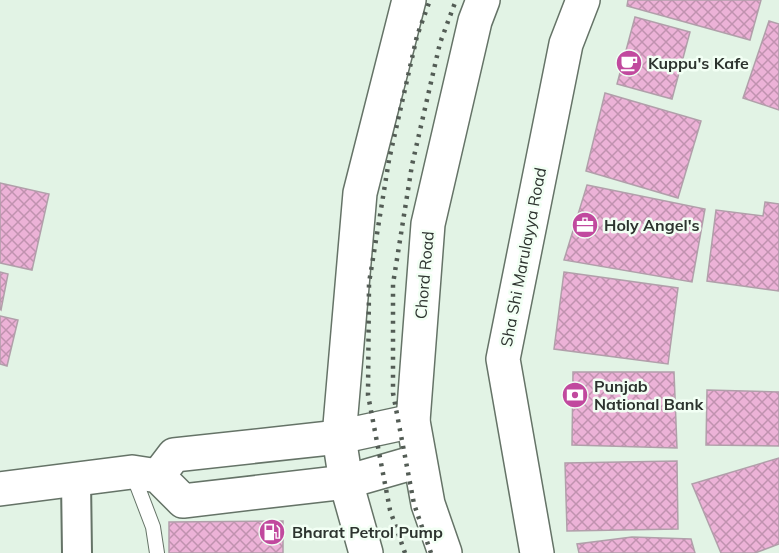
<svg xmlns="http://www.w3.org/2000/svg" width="779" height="553" viewBox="0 0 779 553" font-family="Mulish,sans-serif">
<defs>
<pattern id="building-cross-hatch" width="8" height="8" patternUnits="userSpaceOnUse" patternTransform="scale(1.5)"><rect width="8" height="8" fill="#ecb2d7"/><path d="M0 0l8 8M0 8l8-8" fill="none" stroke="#c092af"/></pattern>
</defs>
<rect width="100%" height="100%" fill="#e2f3e5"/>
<g fill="url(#building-cross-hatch)" stroke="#b19faa" stroke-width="1.5">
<path d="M628 0H761L750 40 627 6Z"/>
<path d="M635 17 690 32 672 99 617 84Z"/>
<path d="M769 21 779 24V110L743 98Z"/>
<path d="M605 93 701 121 678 198 586 171Z"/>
<path d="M0 183 49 194 32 270 0 263Z"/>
<path d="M587 185 705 209 692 282 564 260Z"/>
<path d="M765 202 779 204V291L707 281 716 210 763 216Z"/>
<path d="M0 272 8 274 1 310 0 309Z"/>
<path d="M564 272 678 288 668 364 554 349Z"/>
<path d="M0 316 18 320 7 366 0 364Z"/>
<path d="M573 372H674L677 448 572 445Z"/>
<path d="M707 390 779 392V446L706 445Z"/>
<path d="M779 458V544L755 553H721L692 484Z"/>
<path d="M677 461 678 529 567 531 565 463Z"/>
<path d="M283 521V553H169V522Z"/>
<path d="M632 537 691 539 695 553H579L577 544Z"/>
</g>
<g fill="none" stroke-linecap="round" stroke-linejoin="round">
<defs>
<path id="service" d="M132 472 153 527 157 553"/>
<path id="minor" d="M76 481 77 553"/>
<path id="tertiary" d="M537 553 503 359 566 44 583 0"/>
<g id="secondary">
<path d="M158 476 174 455 339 437 413 421"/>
<path d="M0 489 132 472 158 476 183 501 346 482 419 461"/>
</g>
<g id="primary">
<path d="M366 553 346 482 339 437 360 193 409 0"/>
<path d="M445 553 428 504 413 421 428 224 475 21 483 0"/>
</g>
</defs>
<use href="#service" stroke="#657367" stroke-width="16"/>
<use href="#minor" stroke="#657367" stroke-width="32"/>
<use href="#tertiary" stroke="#657367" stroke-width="36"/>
<use href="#secondary" stroke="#657367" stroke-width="36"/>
<use href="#primary" stroke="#657367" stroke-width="36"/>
<use href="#service" stroke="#fff" stroke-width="14"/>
<use href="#minor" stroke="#fff" stroke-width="28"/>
<use href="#tertiary" stroke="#fff" stroke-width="33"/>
<use href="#secondary" stroke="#fff" stroke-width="33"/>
<use href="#primary" stroke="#fff" stroke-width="33"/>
<g stroke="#535c55" stroke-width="4.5" stroke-dasharray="3 6" stroke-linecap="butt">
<path d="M405 553 390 510 368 395 369 283 389 160 417 36 430 0"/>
<path d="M431 553 414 504 393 393V284L412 165 440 43 456 0"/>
</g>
</g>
<defs>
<symbol id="cafe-disc" viewBox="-11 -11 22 22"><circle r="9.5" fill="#c1499e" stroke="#f2fff4"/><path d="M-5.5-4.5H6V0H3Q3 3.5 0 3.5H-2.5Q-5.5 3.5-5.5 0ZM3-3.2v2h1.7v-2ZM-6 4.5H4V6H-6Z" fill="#fff"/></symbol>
<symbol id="office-disc" viewBox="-11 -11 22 22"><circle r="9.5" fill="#c1499e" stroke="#f2fff4"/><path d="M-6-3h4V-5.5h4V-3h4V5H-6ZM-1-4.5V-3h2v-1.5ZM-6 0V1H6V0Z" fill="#fff"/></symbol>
<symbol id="bank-disc" viewBox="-11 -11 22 22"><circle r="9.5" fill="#c1499e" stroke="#f2fff4"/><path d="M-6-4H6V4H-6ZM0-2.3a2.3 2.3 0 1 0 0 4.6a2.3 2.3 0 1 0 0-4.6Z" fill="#fff"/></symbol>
<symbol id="fuel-disc" viewBox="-11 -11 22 22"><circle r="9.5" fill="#c1499e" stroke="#f2fff4"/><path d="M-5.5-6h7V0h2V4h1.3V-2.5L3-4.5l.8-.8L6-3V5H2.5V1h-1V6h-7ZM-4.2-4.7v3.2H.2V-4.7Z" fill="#fff"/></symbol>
</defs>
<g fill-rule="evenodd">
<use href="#cafe-disc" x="614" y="48" width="30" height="30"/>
<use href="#office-disc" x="570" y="210" width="30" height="30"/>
<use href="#bank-disc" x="560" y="380" width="30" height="30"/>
<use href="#fuel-disc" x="257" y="517" width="30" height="30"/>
</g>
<g text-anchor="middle" stroke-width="5" stroke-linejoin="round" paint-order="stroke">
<g font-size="16" font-weight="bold" fill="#2d342f" stroke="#f2fff4" text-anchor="start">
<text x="648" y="69">Kuppu's Kafe</text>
<text x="604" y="231">Holy Angel's</text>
<text x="594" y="392">Punjab<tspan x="594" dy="18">National Bank</tspan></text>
<text x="292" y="538">Bharat Petrol Pump</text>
</g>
<g font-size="16" fill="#2d342f" stroke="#f2fff4">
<text transform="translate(523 257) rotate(-79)" y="6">Sha Shi Marulayya Road</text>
<text transform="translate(424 275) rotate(-85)" y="6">Chord Road</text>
</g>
</g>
</svg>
